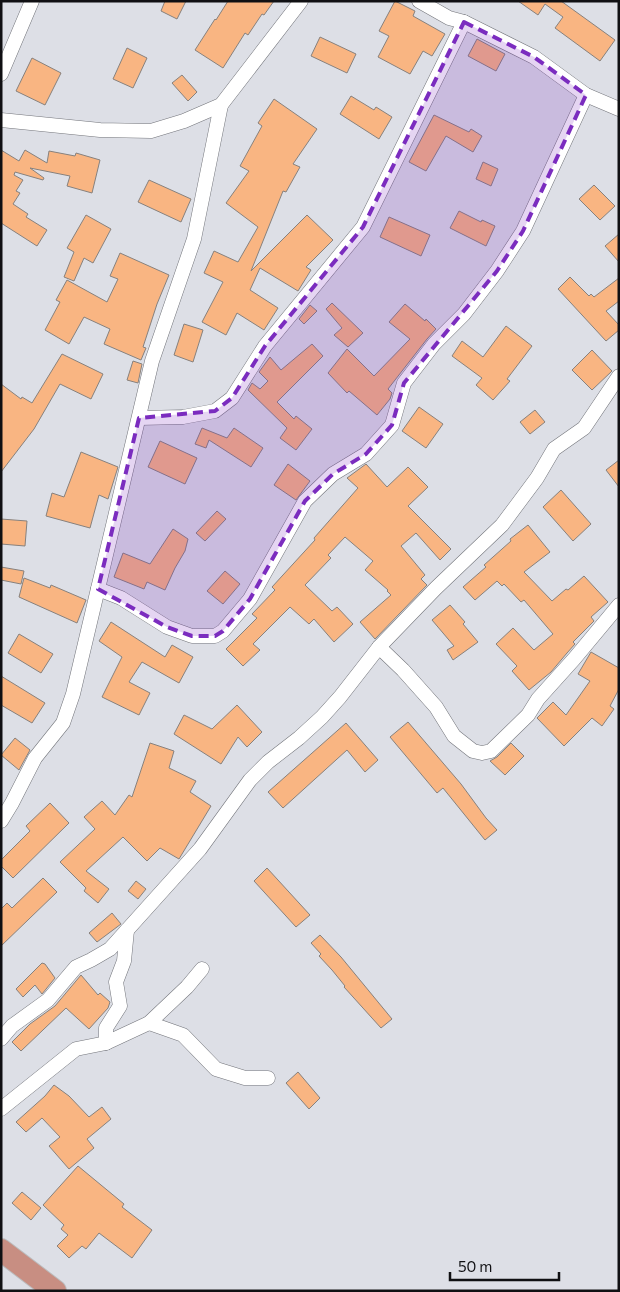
<svg xmlns="http://www.w3.org/2000/svg" width="620" height="1292" viewBox="0 0 620 1292" font-family="Commissioner,sans-serif">
<rect width="100%" height="100%" fill="#dddfe6"/>
<g fill="#f9b582" stroke="#87817d">
<path d="M165 1H186L177 19 161 11Z"/>
<path d="M228 1H274L264 15 262 14 248 35 245 33 223 68 195 50 215 19 216 20Z"/>
<path d="M395 1 415 11 413 16 445 34 432 56 423 51 410 74 378 57 389 36 379 31Z"/>
<path d="M518 1H561L615 40 600 61 555 28 563 17 545 4 538 15Z"/>
<path d="M320 37 356 54 347 73 311 56Z"/>
<path d="M477 39 505 54 496 71 468 56Z"/>
<path d="M127 48 147 58 133 88 113 79Z"/>
<path d="M32 58 61 73 45 105 16 91Z"/>
<path d="M182 75 197 92 188 101 172 83Z"/>
<path d="M351 96 374 110 376 107 392 117 379 139 340 114Z"/>
<path d="M274 99 317 129 293 164 300 167 286 192 283 191 251 271 307 215 333 240 306 267 311 270 298 291 260 268 250 290 278 308 264 330 237 313 226 335 202 322 223 282 204 273 214 251 238 262 258 227 226 203 249 171 240 166 262 126 258 123Z"/>
<path d="M434 115 469 132 471 129 482 136 473 152 446 136 426 171 409 162Z"/>
<path d="M1 150 19 161 25 150 47 163 49 151 75 156 76 153 100 160 92 193 67 186 70 176 30 168 44 178 43 180 15 172 14 175 23 180 16 191 20 193 13 204 28 214 26 217 47 230 37 246 1 223Z"/>
<path d="M483 162 498 169 491 186 476 179Z"/>
<path d="M149 180 191 199 181 222 138 202Z"/>
<path d="M594 185 615 206 600 220 579 199Z"/>
<path d="M459 211 481 222 482 220 495 226 486 246 450 228Z"/>
<path d="M86 215 111 229 93 263 84 258 74 281 64 277 74 252 67 248Z"/>
<path d="M389 217 430 235 421 256 380 237Z"/>
<path d="M619 234V262L605 246Z"/>
<path d="M120 253 169 275 157 304 143 347 146 348 141 360 104 344 110 329 84 317 69 344 45 330 60 302 56 300 67 280 107 302 118 279 110 276Z"/>
<path d="M570 277 589 296 591 294 594 297 619 278V301L606 311 619 325V330L606 341 558 289Z"/>
<path d="M332 303 363 333 348 347 334 335 342 328 326 309Z"/>
<path d="M405 304 425 321 426 319 436 329 427 339 388 389 392 393 390 399 377 415 349 391 347 393 328 373 347 349 374 376 410 339 389 322Z"/>
<path d="M310 305 317 311 304 324 299 319Z"/>
<path d="M184 324 203 330 193 362 174 355Z"/>
<path d="M506 326 532 346 507 379 510 381 493 400 476 385 482 378 452 356 462 341 483 357Z"/>
<path d="M312 344 323 356 277 402 294 419 296 416 312 429 296 450 280 438 287 428 248 390 252 383 260 389 268 381 259 372 270 357 281 370Z"/>
<path d="M592 350 612 371 592 390 572 370Z"/>
<path d="M62 354 103 374 91 399 60 384 34 429 1 472V384L21 399 22 397 32 403Z"/>
<path d="M133 361 142 364 138 383 127 380Z"/>
<path d="M419 407 443 424 426 448 402 431Z"/>
<path d="M535 410 545 422 530 434 520 422Z"/>
<path d="M202 428 227 438 234 428 263 448 251 467 209 440 206 448 195 444Z"/>
<path d="M160 441 197 458 185 484 148 467Z"/>
<path d="M81 452 118 467 108 499 99 495 90 528 46 516 52 493 64 497Z"/>
<path d="M619 460V487L606 470Z"/>
<path d="M288 464 310 481 296 500 274 485Z"/>
<path d="M366 464 387 487 408 467 428 487 408 506 451 549 440 560 416 533 401 546 425 575 421 579 427 585 375 639 360 622 391 595 387 591 388 590 365 570 373 561 345 537 328 555 331 558 305 585 332 611 337 607 353 624 334 642 314 619 309 624 290 607 253 644 260 650 243 666 226 649 257 618 252 614 275 590 272 587 315 540 314 538 358 488 347 478Z"/>
<path d="M561 490 591 524 573 541 543 507Z"/>
<path d="M217 511 226 519 205 541 196 533Z"/>
<path d="M1 519 27 521 25 546 1 544Z"/>
<path d="M528 525 550 552 524 572 552 601 566 589 568 590 584 576 608 602 591 617 594 621 573 642 575 644 567 653 551 672 529 690 512 671 517 666 496 644 513 628 534 650 553 634 524 600 521 602 504 584 502 586 497 581 475 600 463 587 486 567 484 565 511 541 510 539Z"/>
<path d="M173 529 188 539 185 551 175 568 165 590 147 582 144 589 114 577 123 553 150 564Z"/>
<path d="M1 567 24 571 21 584 1 580Z"/>
<path d="M225 571 240 584 223 604 207 591Z"/>
<path d="M24 578 50 588 51 585 86 600 77 623 19 597Z"/>
<path d="M450 605 465 622 463 624 478 642 453 660 447 650 454 646 432 620Z"/>
<path d="M111 622 165 657 172 645 193 657 179 683 142 662 129 682 150 693 139 715 102 697 122 657 99 641Z"/>
<path d="M19 634 53 654 41 673 8 653Z"/>
<path d="M591 652 619 668V689L610 706 614 709 602 726 592 718 564 746 537 718 553 702 566 715 590 681 578 674Z"/>
<path d="M1 676 45 703 32 723 1 705Z"/>
<path d="M237 705 262 732 247 747 238 737 221 764 174 734 184 715 212 729Z"/>
<path d="M408 722 461 784 486 818 497 830 485 840 443 788 437 793 390 737Z"/>
<path d="M346 723 378 760 365 772 347 750 283 808 268 792Z"/>
<path d="M15 738 30 750 19 770 1 755Z"/>
<path d="M150 743 174 751 169 768 196 781 190 792 211 806 179 859 160 848 147 861 123 837 86 871 109 889 98 903 84 891 86 888 60 862 95 829 84 817 102 801 115 815 129 795 132 797Z"/>
<path d="M511 743 524 756 505 775 490 761 497 757Z"/>
<path d="M50 803 69 823 13 878 1 866V860L30 831 26 826Z"/>
<path d="M267 868 310 915 296 927 254 881Z"/>
<path d="M43 878 57 892 1 946V909L7 903 12 908Z"/>
<path d="M136 881 146 889 138 899 128 891Z"/>
<path d="M112 913 121 924 97 942 89 933Z"/>
<path d="M320 935 341 957 392 1019 381 1028 344 987 345 986 332 970 319 956 321 954 311 943Z"/>
<path d="M42 963 45 964 55 978 42 994 35 985 23 997 16 989Z"/>
<path d="M81 975 98 995 100 993 110 1002 108 1008 89 1029 66 1008 21 1051 12 1042 30 1024 55 1006Z"/>
<path d="M298 1072 320 1098 309 1109 286 1083Z"/>
<path d="M54 1085 69 1096 89 1117 102 1107 111 1119 87 1139 94 1148 69 1169 49 1146 60 1137 42 1118 26 1132 16 1122 45 1096Z"/>
<path d="M78 1166 124 1204 122 1207 152 1230 132 1258 99 1233 86 1249 82 1246 69 1258 57 1246 68 1235 61 1229 64 1225 43 1205Z"/>
<path d="M22 1192 41 1208 31 1220 12 1203Z"/>
</g>
<g fill="none" stroke-linecap="round" stroke-linejoin="round">
<defs>
<g id="minor">
<path d="M419 1 449 18 464 22 534 57 586 95 619 109"/>
<path d="M1 74 32 1"/>
<path d="M1 120 100 130 151 131 184 121 221 105 301 1"/>
<path d="M139 418 183 417 215 411 232 398 265 346 363 227 464 22"/>
<path d="M98 589 121 598 167 627 192 636H215L223 631 250 599 305 501 333 474 366 454 392 425 404 383 434 344 464 314 497 271 523 231 586 95"/>
<path d="M379 647 403 670 436 707 454 736 473 751 482 753 491 751 528 715 538 699 574 659 619 605"/>
<path d="M1 821 12 803 35 758 63 723 73 694 152 361 194 239 221 105"/>
<path d="M149 1023 183 1035 216 1069 245 1078H268"/>
<path d="M1 1039 12 1026 48 1000 76 967 91 960 110 949 200 849 250 780 268 762 299 738 322 717 340 697 379 647 436 588 502 525 537 478 554 449 584 428 619 376"/>
<path d="M106 1043V1028L120 1006 116 982 124 961 127 930"/>
<path d="M1 1109 76 1049 106 1043 149 1023 187 987 202 969"/>
</g>
<path id="trunk" d="M1 1250 55 1291"/>
</defs>
<use href="#minor" stroke="#73757b" stroke-width="15"/>
<use href="#trunk" stroke="#bcbcbd" stroke-width="24"/>
<use href="#minor" stroke="#fff" stroke-width="14"/>
<use href="#trunk" stroke="#c88e82" stroke-width="22"/>
</g>
<path fill="#7b2cbf" fill-opacity="0.2" stroke="#7b2cbf" stroke-width="4" stroke-dasharray="10 6" stroke-linejoin="round" d="M464 22 534 57 586 95 523 231 497 271 404 383 392 425 366 454 333 474 305 501 250 599 223 631 215 636H192L167 627 98 589 139 418 215 411 232 398 265 346 363 227Z"/>
<rect width="620" height="1292" fill="none" stroke="#101013" stroke-width="5"/>
<path d="M450 1272v8h109v-8" fill="none" stroke="#101013" stroke-width="2.5"/>
<text x="458" y="1272" font-size="15" fill="#101013" stroke="#dddfe6" stroke-width="4" paint-order="stroke">50 m</text>
</svg>
